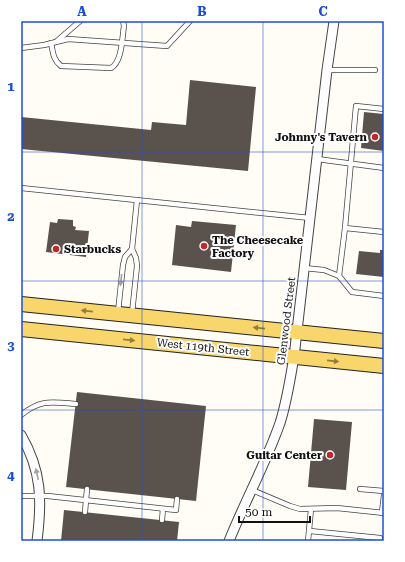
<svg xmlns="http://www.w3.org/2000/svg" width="405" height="562" viewBox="0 0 405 562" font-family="'Roboto Serif',serif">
<rect width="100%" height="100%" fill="#fffdf5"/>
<g fill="#5a524d">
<path d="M190 80 256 87 248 171 21 149V117L151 130 152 122 186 125Z"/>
<path d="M364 112 384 114V151L361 148Z"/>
<path d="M58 219 73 220V226L76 227 75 230 89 231 86 257 46 252 50 222 57 223Z"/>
<path d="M192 221 236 225 231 272 172 265 176 225 191 227Z"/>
<path d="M380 250H384V277L356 274 359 251 380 253Z"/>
<path d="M77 392 206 406 196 501 66 487Z"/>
<path d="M314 419 352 422 346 490 308 487Z"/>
<path d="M64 510 179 522 177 541H61Z"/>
</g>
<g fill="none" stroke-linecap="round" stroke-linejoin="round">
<defs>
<g id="service">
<path d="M57 41 80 21"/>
<path d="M51 43C53 52 53 60 61 66L111 68C122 62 122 39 124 26L123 21"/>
<path d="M21 48 44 45 68 39 167 46 190 21"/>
<path d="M327 70H375"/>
<path d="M384 109 356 106 345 228 384 232"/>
<path d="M317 159 384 168"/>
<path d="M21 188 310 218"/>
<path d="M304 268 324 270 339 276 352 292 384 296"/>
<path d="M339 276 345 228"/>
<path d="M118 312 123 265 125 257 132 249"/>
<path d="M132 313 137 266 136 258 132 249 137 200"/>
<path d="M21 415C41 399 51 402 76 404"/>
<path d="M360 489 384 491"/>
<path d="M252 490 290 506 300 509 337 508 384 513"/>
<path d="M21 496H48L176 510 177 499"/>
<path d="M85 512 87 489"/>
<path d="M382 512 384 495"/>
<path d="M162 520 163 509"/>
<path d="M310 531 380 538"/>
<path d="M308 541 311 509"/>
</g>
<g id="minor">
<path d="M21 435C42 471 42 501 37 541"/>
<path d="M229 541C245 501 266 463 280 423 287 401 290 379 294 357L327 70 334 21"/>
</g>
<g id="primary">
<path d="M21 304 384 341"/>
<path d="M21 329 384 366"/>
</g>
</defs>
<use href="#service" stroke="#444" stroke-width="6"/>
<use href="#minor" stroke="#444" stroke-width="11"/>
<use href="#primary" stroke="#222" stroke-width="16"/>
<use href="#service" stroke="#fff" stroke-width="4.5"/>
<use href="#minor" stroke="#fff" stroke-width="9"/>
<use href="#primary" stroke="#f9d66b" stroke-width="14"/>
</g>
<defs><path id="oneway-solid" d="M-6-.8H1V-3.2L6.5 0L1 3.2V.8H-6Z"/></defs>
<g fill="#a0a0a0">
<use href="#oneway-solid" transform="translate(121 280) rotate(96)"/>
<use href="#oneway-solid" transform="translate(37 474) rotate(-102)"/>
</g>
<g fill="#917d42">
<use href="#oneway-solid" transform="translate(87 311) rotate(-174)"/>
<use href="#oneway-solid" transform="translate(259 328) rotate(-174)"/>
<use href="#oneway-solid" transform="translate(129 340) rotate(6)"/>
<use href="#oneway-solid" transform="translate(333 361) rotate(6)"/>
</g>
<path fill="none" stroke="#1d4ed8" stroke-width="1" stroke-opacity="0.55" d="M142 21V541M263 21V541M21 152H384M21 281H384M21 410H384"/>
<g fill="#c4262e" stroke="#fff" stroke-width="1.5">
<circle cx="375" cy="137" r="4"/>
<circle cx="204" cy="246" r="4"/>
<circle cx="56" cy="249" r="4"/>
<circle cx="330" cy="455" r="4"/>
</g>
<g text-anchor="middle" stroke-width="4" stroke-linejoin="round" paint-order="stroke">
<g font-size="11" font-weight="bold" fill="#111" stroke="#fff" text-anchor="end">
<text x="367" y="141">Johnny's Tavern</text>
<text x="212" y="244" text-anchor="start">The Cheesecake<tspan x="212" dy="13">Factory</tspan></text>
<text x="64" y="253" text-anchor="start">Starbucks</text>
<text x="322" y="459">Guitar Center</text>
</g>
<g font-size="11" fill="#111" stroke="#fff">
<text transform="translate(286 321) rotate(-83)" y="4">Glenwood Street</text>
<text transform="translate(203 347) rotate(6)" y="4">West 119th Street</text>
</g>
</g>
<rect width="405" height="562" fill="none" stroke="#ffffff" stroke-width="44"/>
<path d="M239 516v6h71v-6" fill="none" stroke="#111111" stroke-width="2"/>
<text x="245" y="516" font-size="12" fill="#111111" stroke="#ffffff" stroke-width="3" paint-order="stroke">50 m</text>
<rect x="22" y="22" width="361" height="518" fill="none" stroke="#1d4ed8" stroke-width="1.5"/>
<g font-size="13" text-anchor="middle" font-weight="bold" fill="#1d4ed8">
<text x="82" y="16">A</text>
<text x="202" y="16">B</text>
<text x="323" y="16">C</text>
<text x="11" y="91">1</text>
<text x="11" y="221">2</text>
<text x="11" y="350">3</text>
<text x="11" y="480">4</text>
</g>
</svg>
